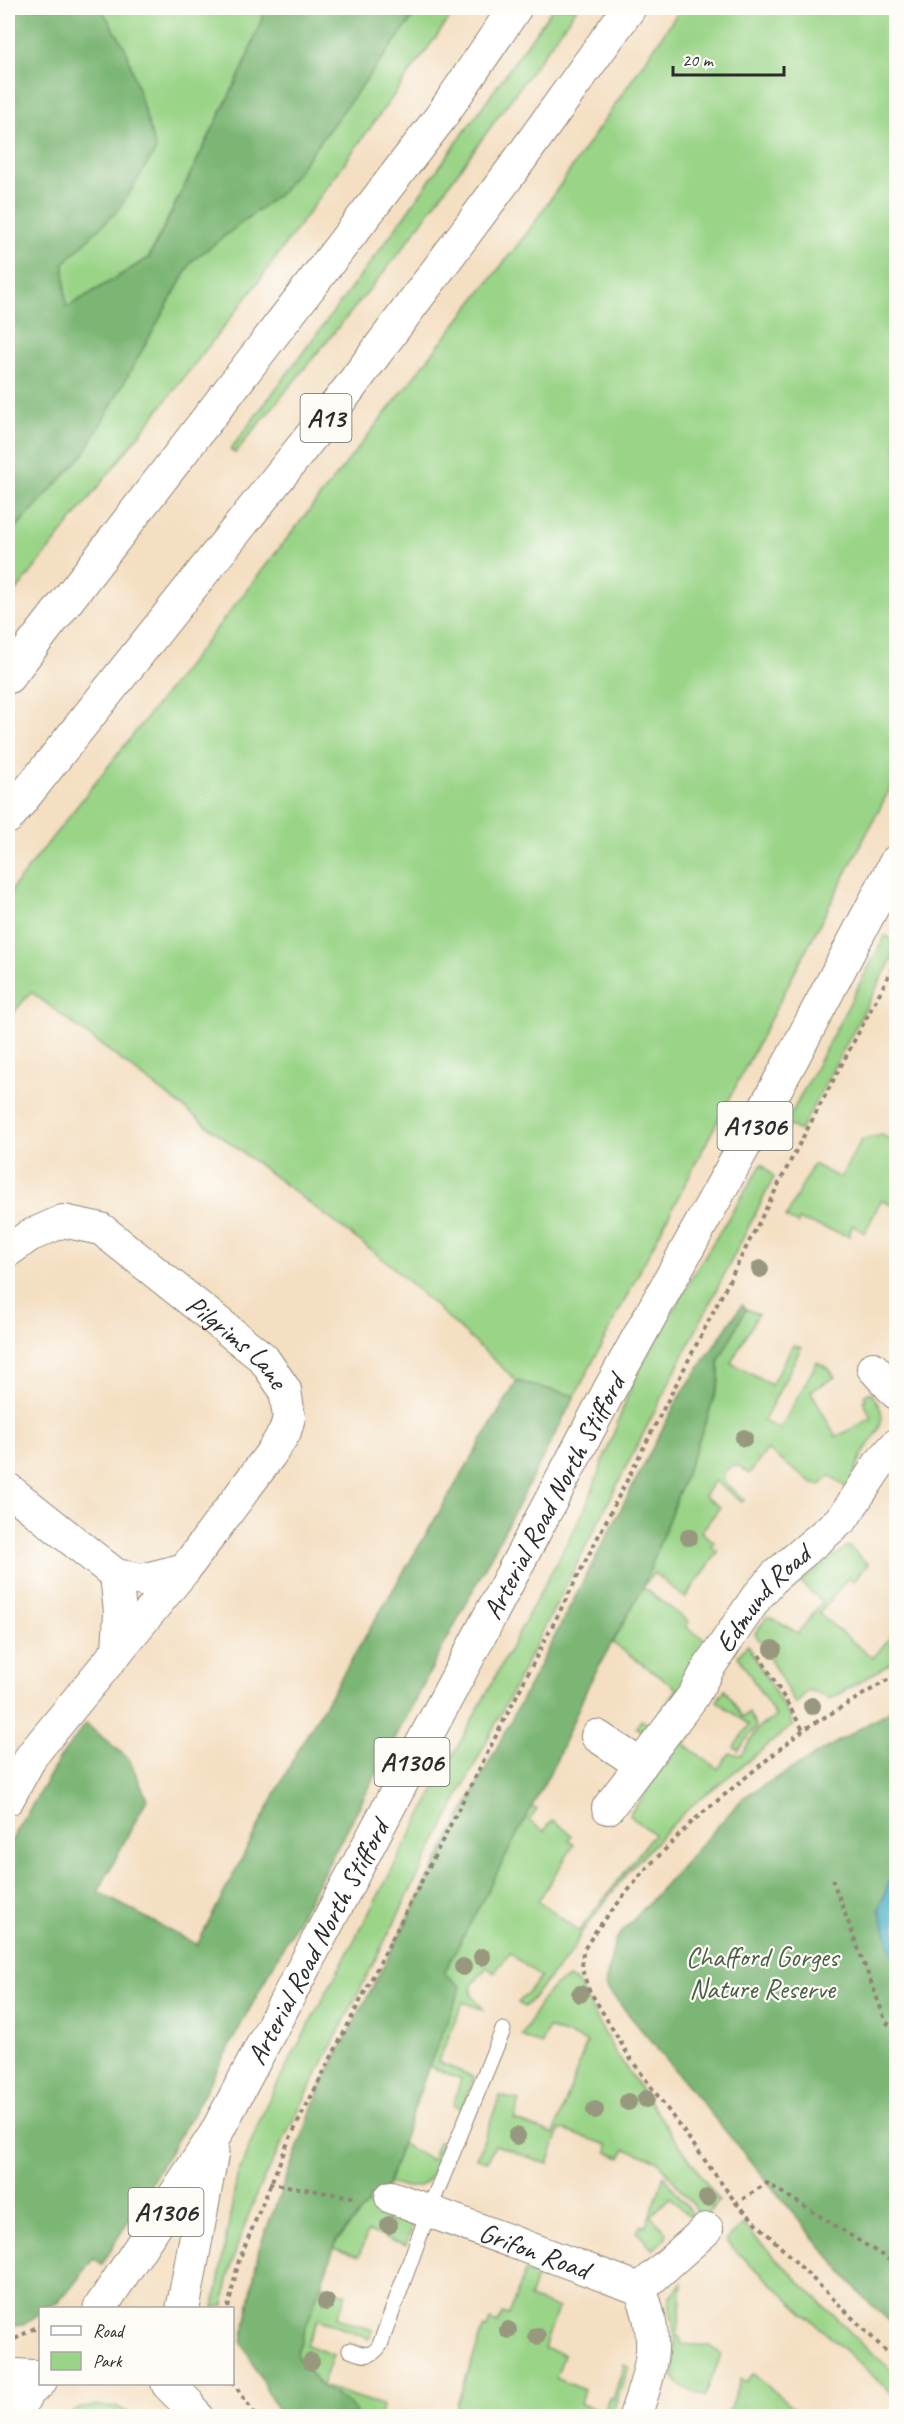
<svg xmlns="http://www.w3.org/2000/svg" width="904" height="2424" viewBox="0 0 904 2424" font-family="Caveat,sans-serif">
<rect width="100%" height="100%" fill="#fdfcf7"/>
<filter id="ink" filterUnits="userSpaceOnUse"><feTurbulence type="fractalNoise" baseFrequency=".0167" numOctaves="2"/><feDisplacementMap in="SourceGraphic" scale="12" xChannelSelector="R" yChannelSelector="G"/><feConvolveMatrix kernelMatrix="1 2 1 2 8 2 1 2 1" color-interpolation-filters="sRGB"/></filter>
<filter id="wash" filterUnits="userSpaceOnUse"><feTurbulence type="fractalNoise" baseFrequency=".008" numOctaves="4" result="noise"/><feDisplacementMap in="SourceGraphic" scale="24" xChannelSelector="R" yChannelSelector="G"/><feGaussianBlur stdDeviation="1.35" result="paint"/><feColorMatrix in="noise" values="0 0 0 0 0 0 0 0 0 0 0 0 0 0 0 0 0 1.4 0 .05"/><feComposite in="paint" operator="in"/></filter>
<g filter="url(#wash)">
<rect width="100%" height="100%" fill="#f4dfc2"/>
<g fill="#9ad487" stroke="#628059" stroke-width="1.5">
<path d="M8 8H266L243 68 148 258 32 329Z"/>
<path d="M420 8H457L251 292 8 602V536L84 454 192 261 283 191Z"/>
<path d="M553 8H577L397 256 235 453 230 450 387 240Z"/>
<path d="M681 8H896V777L575 1396 517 1381 387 1262 31 992 8 1019V894L530 229Z"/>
<path d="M885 936 895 940 896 951 800 1131 786 1124Z"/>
<path d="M882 1135 896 1143V1207L881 1200 865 1233 852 1225 849 1236 799 1220 798 1224 786 1218 813 1164 840 1178 862 1139Z"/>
<path d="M762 1164 774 1177 259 2188C244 2227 228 2264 224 2306L214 2307 237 2177 265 2107 585 1509 634 1379 701 1262Z"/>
<path d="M746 1309 758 1314 731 1363 771 1385 793 1345 801 1348 764 1421 780 1429 817 1362 829 1369 835 1377 811 1391 836 1437 872 1418 863 1401 866 1399 864 1396 870 1392C898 1425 869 1434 858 1464 855 1472 853 1482 850 1491L831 1476 820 1485 813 1484 767 1450 749 1474 739 1466H732L724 1472V1482L744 1500 742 1502 714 1481 704 1496 720 1507 701 1532 714 1542 711 1546 718 1552 716 1555 685 1598 654 1573 643 1587 689 1622 686 1627 713 1645 647 1735 636 1727 641 1720 651 1726 677 1689 613 1643 643 1587 709 1413 719 1381V1360Z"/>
<path d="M848 1546 868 1564 853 1581 848 1578 819 1614 873 1658 896 1630V1660L831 1699 808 1690 796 1705 755 1633 767 1617H770L798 1633 822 1602 800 1582Z"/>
<path d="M747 1645 791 1719 792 1726 690 1807 658 1839 627 1873 581 1933 573 1950 525 2007 518 2003 541 1978 510 1953 494 1973 487 1967 472 1985 471 1994 484 2010 463 2002 438 2062 474 2077 462 2109 453 2105 461 2079 429 2066 461 1987 444 1973 531 1806 537 1810 529 1821 544 1831 553 1820 572 1835 568 1840 574 1845 538 1901 579 1931 654 1834 629 1815 691 1730 694 1732 685 1745 718 1769 730 1753 741 1755 760 1726 776 1717 738 1656Z"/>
<path d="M725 1689 742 1717 749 1713 756 1727 738 1750 734 1747 749 1725 717 1701Z"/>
<path d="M569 1978 578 1983 614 2051 719 2201 705 2216 702 2217 658 2161 625 2149 621 2158 607 2152 608 2145 560 2129 548 2164 495 2145 488 2161 477 2158 500 2096 520 2101 514 2120 554 2134 587 2042 548 2028 542 2045 522 2036C537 2013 541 1988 569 1978Z"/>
<path d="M438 2142 443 2143C430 2178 430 2196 388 2183L401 2143 431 2160Z"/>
<path d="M664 2176 692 2213 689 2216 670 2197 651 2216 666 2232V2237L653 2250 637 2232 641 2225 646 2226Z"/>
<path d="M368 2204 414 2221 406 2245 368 2231 359 2256 334 2248 337 2240Z"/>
<path d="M743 2225 863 2345 896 2374V2397L725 2241Z"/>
<path d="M525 2271 537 2275 529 2298 558 2308 544 2348 564 2355 556 2378 584 2390 580 2404 604 2412 609 2398 613 2399 624 2365 629 2367 611 2416H457V2404L484 2327 487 2328 490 2320 498 2323 502 2313 509 2315Z"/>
<path d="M682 2283 678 2338H681V2344L711 2346 721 2355 705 2396C661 2381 676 2378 675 2340 675 2326 669 2312 669 2298Z"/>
<path d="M320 2285 346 2294 337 2318 373 2330 370 2339 318 2319 307 2345 333 2355 322 2386 382 2405 380 2416H355L356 2413 349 2404 321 2386 296 2355Z"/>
<path d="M753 2374 796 2409 789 2416H727L741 2379 745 2382Z"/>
<path d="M99 2405 119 2408 136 2416H65L79 2409Z"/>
</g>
<g fill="#7bb674" stroke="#537050" stroke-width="1.5">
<path d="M8 8H101L126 49 156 150 120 208 64 263 66 308 149 258 243 68 266 8H420L283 191 192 261 84 454 8 536Z"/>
<path d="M742 1305 746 1309 719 1360V1381L709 1413 643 1587 589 1684 556 1761 444 1973 461 1987 429 2066 388 2183 385 2191 372 2195 368 2204 337 2240 296 2355 321 2386 349 2404 356 2413 355 2416H280L242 2342 259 2249 322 2084 678 1399Z"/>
<path d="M517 1381 575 1396 351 1822 191 2117 102 2264 93 2258C80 2274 63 2308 40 2308V2313L23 2325 8 2326V1846L60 1758 86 1724 129 1759 147 1799 98 1892 197 1945 299 1748Z"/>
<path d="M896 1707V1864L879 1909 896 1965V2327L863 2297 605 1986 615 1940 744 1797Z"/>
</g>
<path fill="#46afc5" stroke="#386d78" stroke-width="1.5" d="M896 1864V1965L879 1909Z"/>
</g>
<g filter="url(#ink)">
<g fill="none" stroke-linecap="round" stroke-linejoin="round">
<defs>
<path id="lane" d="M350 2350C363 2355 371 2359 380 2345L429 2210 503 2030"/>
<g id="street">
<path id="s1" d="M8 1251 29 1236 63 1221 101 1229 263 1358 285 1390 289 1417 285 1432 270 1455 185 1569 32 1755 8 1799"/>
<path d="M873 1368 896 1393"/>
<path d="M8 1489 116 1575 142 1580 185 1569"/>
<path d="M116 1575 120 1612 118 1651"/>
<path d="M597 1736 641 1765"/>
<path id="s2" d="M608 1808 693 1696 709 1667 756 1598 775 1576 843 1518 879 1464 896 1445"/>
<path id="s3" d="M391 2197 640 2289C661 2340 652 2367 635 2416"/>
<path d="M640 2289 707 2229"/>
</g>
<path id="secondary" d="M8 2375 40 2377"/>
<g id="primary">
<path id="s4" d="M100 2308 215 2135 610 1389 792 1059 896 862"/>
<path d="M183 2308 212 2152"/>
<path d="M168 2384 189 2405 196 2416"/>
<path d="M11 2416 29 2391 40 2382"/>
</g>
<g id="highway">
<path d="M8 677 440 118 515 8"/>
<path d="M8 817 348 390 513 169 629 8"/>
</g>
</defs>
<use href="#lane" stroke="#908576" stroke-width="17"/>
<use href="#street" stroke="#908576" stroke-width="34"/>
<use href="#secondary" stroke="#908576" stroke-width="35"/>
<use href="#primary" stroke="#908576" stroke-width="35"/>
<use href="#highway" stroke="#908576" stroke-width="35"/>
<g stroke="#908576" stroke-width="4" stroke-dasharray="4.5 4.5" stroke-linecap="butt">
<path d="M759 1655 803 1730"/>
<path d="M896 1675 803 1730 694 1820 644 1871 597 1929 583 1951 582 1969 588 1988 630 2058 736 2203 896 2361"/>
<path d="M832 1879 886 2022 896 2031"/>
<path d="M269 2183 358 2198"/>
<path d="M735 2204 767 2183 896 2264"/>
<path d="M228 2308 239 2260 289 2140 792 1158 896 962"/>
<path d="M15 2339 40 2325"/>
<path d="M232 2381 256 2416"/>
</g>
<use href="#lane" stroke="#fff" stroke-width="15"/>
<use href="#street" stroke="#fff" stroke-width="32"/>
<use href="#secondary" stroke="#fff" stroke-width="33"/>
<use href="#primary" stroke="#fff" stroke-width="33"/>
<use href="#highway" stroke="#fff" stroke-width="33"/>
</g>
<g fill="#98987e">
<circle cx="760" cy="1269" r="9"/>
<circle cx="744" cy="1438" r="9"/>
<circle cx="689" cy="1537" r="9"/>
<circle cx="773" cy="1649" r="9"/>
<circle cx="812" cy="1706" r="9"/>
<circle cx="482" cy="1957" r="9"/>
<circle cx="463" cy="1967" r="9"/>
<circle cx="580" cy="1994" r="9"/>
<circle cx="646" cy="2099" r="9"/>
<circle cx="628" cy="2102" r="9"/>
<circle cx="595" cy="2110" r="9"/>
<circle cx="517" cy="2136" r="9"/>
<circle cx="707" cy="2198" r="9"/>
<circle cx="389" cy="2225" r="9"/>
<circle cx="326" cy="2302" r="9"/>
<circle cx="508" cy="2330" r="9"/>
<circle cx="537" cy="2336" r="9"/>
<circle cx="311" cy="2362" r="9"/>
</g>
</g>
<g text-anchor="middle" stroke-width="4.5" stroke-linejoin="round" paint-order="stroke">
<g fill="#fdfcf7" stroke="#6a6a68" stroke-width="1.5">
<rect x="300.5" y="394" width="51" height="48" rx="4.5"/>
<rect x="717.5" y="1102" width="75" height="48" rx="4.5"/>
<rect x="374.5" y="1738" width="75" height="48" rx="4.5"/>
<rect x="128.5" y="2188" width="75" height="48" rx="4.5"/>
</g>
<g font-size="27" font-weight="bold" fill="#2b2b2b">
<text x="326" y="427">A13</text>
<text x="755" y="1135">A1306</text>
<text x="412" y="1771">A1306</text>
<text x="166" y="2221">A1306</text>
</g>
<g font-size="28" fill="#2b2b2b" stroke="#fdfcf7">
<text dy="10" stroke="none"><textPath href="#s1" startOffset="279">Pilgrims Lane</textPath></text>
<text dy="10" stroke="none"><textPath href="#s4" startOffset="930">Arterial Road North Stifford</textPath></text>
<text dy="10" stroke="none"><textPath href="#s2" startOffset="261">Edmund Road</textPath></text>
<text dy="10" stroke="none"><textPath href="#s4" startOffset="426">Arterial Road North Stifford</textPath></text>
<text dy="10" stroke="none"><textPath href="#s3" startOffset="153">Grifon Road</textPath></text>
</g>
<g font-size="28" fill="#4c5e47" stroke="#fdfcf7">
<text x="762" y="1966">Chafford Gorges<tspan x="762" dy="32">Nature Reserve</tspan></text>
</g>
</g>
<rect width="904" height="2424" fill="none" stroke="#fdfcf7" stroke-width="30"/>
<rect x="39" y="2307" width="195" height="78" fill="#fdfcf7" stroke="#a9a8a5" stroke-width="1.5"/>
<rect x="51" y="2326" width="30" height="9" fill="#ffffff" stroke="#a9a8a5" stroke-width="1.5"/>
<text x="93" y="2337" font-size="18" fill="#2b2b2b">Road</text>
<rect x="51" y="2352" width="30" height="18" fill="#9ad487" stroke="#a9a8a5" stroke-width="1.5"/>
<text x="93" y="2367" font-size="18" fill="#2b2b2b">Park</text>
<path d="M673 66v9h111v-9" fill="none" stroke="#2b2b2b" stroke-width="3"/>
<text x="682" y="66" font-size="18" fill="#2b2b2b" stroke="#fdfcf7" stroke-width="4.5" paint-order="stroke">20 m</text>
</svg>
